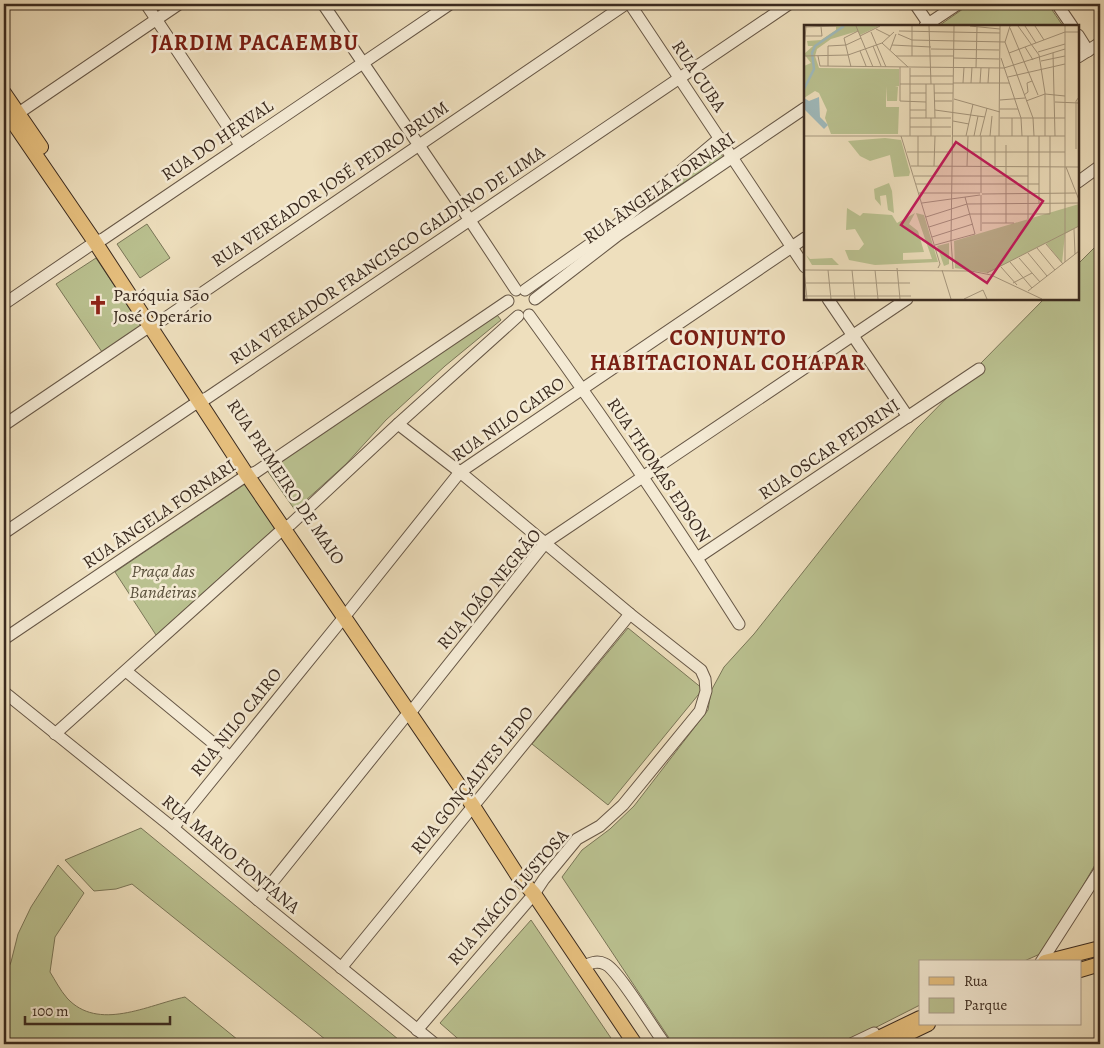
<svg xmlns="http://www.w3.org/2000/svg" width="1104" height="1048" viewBox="0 0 1104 1048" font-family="Alegreya,serif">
<rect width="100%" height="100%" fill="#eedfbd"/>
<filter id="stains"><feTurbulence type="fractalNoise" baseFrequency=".004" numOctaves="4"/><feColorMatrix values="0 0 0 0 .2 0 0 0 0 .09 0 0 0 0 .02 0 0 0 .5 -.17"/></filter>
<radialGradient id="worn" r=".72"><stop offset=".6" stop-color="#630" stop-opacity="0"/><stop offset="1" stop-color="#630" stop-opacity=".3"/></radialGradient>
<g fill="#bac190" stroke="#7a7658">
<path d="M970 4H1048L1063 26H941L940 25Z"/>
<path d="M716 145 723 157 648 206Z"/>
<path d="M147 224 170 258 140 278 117 244Z"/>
<path d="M1100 242V856L1049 945 1040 954 1022 962H920V1005L843 1044H673L562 877 582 850 610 829 634 806 708 710 711 691 724 667 754 634 917 428 1044 299H1078V264Z"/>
<path d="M96 258 141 326 102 352 56 284Z"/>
<path d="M494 311 501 320 445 366 386 420 346 464 295 510 266 469Z"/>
<path d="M248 482 277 526 156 635 115 572Z"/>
<path d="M628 628 703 689 608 805 532 744Z"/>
<path d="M141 828 404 1044H331L132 884 116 889 94 891 65 860Z"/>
<path d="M58 865 84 893 55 937 50 972C55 980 60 990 67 998 98 1032 148 1005 185 997L243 1044H4V978L11 962 18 934 31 907Z"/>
<path d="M531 920 615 1044H464L440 1023Z"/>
</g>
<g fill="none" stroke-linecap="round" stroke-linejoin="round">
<defs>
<g id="minor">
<path d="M146 4 240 145"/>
<path d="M323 4 469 219 516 290"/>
<path d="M630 4 805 267"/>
<path d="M915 4 930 26"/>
<path d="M1057 4 1072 26"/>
<path d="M925 26 958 4"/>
<path d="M1078 35 1088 51"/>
<path d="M1078 57 1100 43"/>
<path d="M4 123 179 4"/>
<path d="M1078 182 1100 166"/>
<path d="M525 290 613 228 720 138"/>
<path d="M535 299 618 235 805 108"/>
<path d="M828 299 908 417"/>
<path d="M4 304 95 242 103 239 450 4"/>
<path d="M529 315C602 415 672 518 739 624"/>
<path d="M398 424 460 472 630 614 701 670 705 679 706 691 700 711 623 805 600 826 577 839 544 879 534 894 417 1030"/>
<path d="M4 425 150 326 158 323 626 4"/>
<path d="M4 533 199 401 207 398 789 4"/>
<path d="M697 558 979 369"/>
<path d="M4 639 247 475 256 472 508 301"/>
<path d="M126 671 230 757"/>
<path d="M4 692 173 828 258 900 435 1044"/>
<path d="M55 734 284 528 291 524 398 424 518 316"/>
<path d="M173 828 349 611 460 472 805 238"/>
<path d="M258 900 409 712 414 708 546 542 907 299"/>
<path d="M1041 962 1100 870"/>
<path d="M583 967C590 963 597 960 605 964 618 969 653 1029 665 1044"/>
<path d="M341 968 630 614"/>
<path d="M851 1044 874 1033"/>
</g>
<g id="major">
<path d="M4 93 41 147"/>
<path d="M4 109 95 242 247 475 473 806 518 876 534 894 635 1044"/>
<path d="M1045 962 1100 948"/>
<path d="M1080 970 1100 964"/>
<path d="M866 1044 920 1018"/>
<path d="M886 1044 928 1024"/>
</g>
</defs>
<use href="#minor" stroke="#675746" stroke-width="13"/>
<use href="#major" stroke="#3a2a1f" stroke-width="16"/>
<use href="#minor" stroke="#f4ead4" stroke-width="11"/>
<use href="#major" stroke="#e7c07e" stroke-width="14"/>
</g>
<defs>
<symbol id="church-bare" viewBox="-9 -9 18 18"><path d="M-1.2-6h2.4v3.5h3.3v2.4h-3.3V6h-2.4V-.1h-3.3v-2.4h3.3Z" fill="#8f2418" stroke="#f4ead4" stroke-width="2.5" paint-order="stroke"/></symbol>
</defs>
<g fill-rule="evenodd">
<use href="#church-bare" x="84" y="291" width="28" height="28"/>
</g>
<g text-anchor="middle" stroke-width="5" stroke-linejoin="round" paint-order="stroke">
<g font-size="18" fill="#3a2a1f" stroke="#f4ead4">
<text transform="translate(699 76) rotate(56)" y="6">RUA CUBA</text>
<text transform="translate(217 140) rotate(-34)" y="6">RUA DO HERVAL</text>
<text transform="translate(330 184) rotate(-34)" y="6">RUA VEREADOR JOSÉ PEDRO BRUM</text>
<text transform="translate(659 188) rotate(-35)" y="6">RUA ÂNGELA FORNARI</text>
<text transform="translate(387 255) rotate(-34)" y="6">RUA VEREADOR FRANCISCO GALDINO DE LIMA</text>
<text transform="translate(508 419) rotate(-35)" y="6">RUA NILO CAIRO</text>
<text transform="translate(829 449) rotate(-34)" y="6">RUA OSCAR PEDRINI</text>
<text transform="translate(659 470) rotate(56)" y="6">RUA THOMAS EDSON</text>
<text transform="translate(286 482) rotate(56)" y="6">RUA PRIMEIRO DE MAIO</text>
<text transform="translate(159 514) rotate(-34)" y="6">RUA ÂNGELA FORNARI</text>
<text transform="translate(489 589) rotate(-50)" y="6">RUA JOÃO NEGRÃO</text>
<text transform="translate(236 722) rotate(-51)" y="6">RUA NILO CAIRO</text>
<text transform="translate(472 780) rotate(-51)" y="6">RUA GONÇALVES LEDO</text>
<text transform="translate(231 854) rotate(40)" y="6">RUA MARIO FONTANA</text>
<text transform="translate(508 897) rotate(-49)" y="6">RUA INÁCIO LUSTOSA</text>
</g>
<g font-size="18" fill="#3a2a1f" stroke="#f4ead4" text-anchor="start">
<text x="113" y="301">Paróquia São<tspan x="113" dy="21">José Operário</tspan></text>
</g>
<g font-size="18" font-style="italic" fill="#5a503b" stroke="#f4ead4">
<text x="163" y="577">Praça das<tspan x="163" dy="21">Bandeiras</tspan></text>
</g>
<g font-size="22" font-weight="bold" letter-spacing="1" fill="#7a1f14" stroke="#f4ead4">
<text x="255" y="50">JARDIM PACAEMBU</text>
<text x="728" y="345">CONJUNTO<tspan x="728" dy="25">HABITACIONAL COHAPAR</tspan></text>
</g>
</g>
<g transform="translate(804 25)">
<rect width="275" height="275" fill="#eedfbd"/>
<path d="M32 1H75L56 10 54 6 27 14 13 24 11 31 15 43 95 44V61L91 62H94L93 76H83L82 61V82H95L94 109H27L21 93 23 85 15 68 11 66 0 73V41L7 38 0 29 9 21H4L3 16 17 15 32 5ZM81 113 97 115 106 147 105 151 90 152 86 130 66 136 56 131 44 116ZM85 158 88 166 90 188 84 185 82 170 76 171 77 181 71 174 70 164ZM275 179V201L261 209 258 238 242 218 183 248 151 243 150 216ZM43 183 56 191 59 188 88 190 93 198 111 188 105 199 114 206 120 227 99 228V235L128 234 112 188 120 190 134 237 71 240 45 235 41 225H55L60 219 51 204 42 205ZM145 218V239L140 241 133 221ZM2 230 6 234 28 233 35 240H8Z" fill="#bac190"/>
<path d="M15 72 16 92 24 100 20 104 0 84V73L5 76Z" fill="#9fbabc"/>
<path fill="none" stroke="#9fbabc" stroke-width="2.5" d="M0 64 10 44 8 28 11 21 40 1"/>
<path fill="none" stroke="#a6977e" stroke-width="1" d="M52 1 69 42M125 1 127 59M166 1 196 4M206 1 201 17 229 93 230 111M214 1 235 30 241 68V111M221 1 232 18M231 1 240 15M0 2 32 1M206 3 234 70M72 4 86 11M95 6 196 8M67 7 82 42M94 9 108 15 201 17M0 11H18L17 2M56 11 76 1M78 18 104 42M88 20 127 22M69 21 77 41M221 22 229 35M127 24 195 25M86 25 92 9M56 26 62 41M0 27 2 1M234 27 261 19M205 28 261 7H275M249 28 251 111M0 31 44 30 78 18 90 7M14 31 16 41 200 43 261 24M92 31H150M108 31V1M150 33 195 34M197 33 217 93 218 111M237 36 261 31M24 41V21L42 20 57 13M47 42 40 13 54 6M96 42V76L122 77M172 43 173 2M106 51H149M204 52 261 39M149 58H205M159 58 160 42M167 58 168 42M176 58 177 43M184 58 185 43M96 59H149M122 59V93M130 59 131 93M106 68H122M130 68H149M220 70 224 67 223 58 228 56M150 74 196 87M196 75 221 73M130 76H148M222 76 241 69 261 71M251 77 275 78M196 84H214M106 85H122M131 85 181 92M106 93H147M196 93H261M208 93V111M149 96 165 99M106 102H147M0 111H147M97 111 136 239 134 243M106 111V43M114 111V141M127 111V93M148 111H261M162 111 169 79M170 111 174 91M176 111 183 83M177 111V168M186 111 188 91M195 111 196 1M224 111V194M235 111V179M272 124V76L275 72M103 127H261M107 141 275 142M130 141 131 111M163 141 164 111M191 142V111M262 142 275 175M110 151H224M112 159H235M115 168H176M178 169 272 168M177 170V206M118 178 176 170M122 192 163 179 275 178M178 198H210M202 198V120M125 202 166 189H246V111M270 204 271 229M128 212 169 199M147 215 149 244M147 216 150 1M242 219 259 239M131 220 171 209 161 172M233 223 251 245M224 228 243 251M215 233 236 257M206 237 228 263M261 237V1M197 242 213 260M93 243 96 274M1 245 167 246 187 250 238 274M24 245 27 274M48 245 51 274M71 245 74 274M138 245 147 274M0 246 3 274M183 248 275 201M2 258H106M209 258 228 248M224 266 275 226M0 271H107M160 274 179 265 183 274"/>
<path fill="#c2185b" fill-opacity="0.15" stroke="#c2185b" stroke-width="2.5" d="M152 117 239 176 183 258 97 200Z"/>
<rect width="275" height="275" fill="none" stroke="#3a2a1f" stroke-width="2.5"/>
</g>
<rect width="1104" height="1048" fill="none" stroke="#eedfbd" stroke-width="20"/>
<rect x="5" y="5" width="1094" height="1038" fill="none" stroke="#3a2a1f" stroke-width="2.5"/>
<rect x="10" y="10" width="1084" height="1028" fill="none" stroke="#3a2a1f"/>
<rect x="919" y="960" width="162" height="65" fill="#f4ead4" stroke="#aa9d8c"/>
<rect x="929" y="977" width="25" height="8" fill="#e7c07e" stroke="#aa9d8c"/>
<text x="964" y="986" font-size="15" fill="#3a2a1f">Rua</text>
<rect x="929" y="998" width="25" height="15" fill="#bac190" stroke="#aa9d8c"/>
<text x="964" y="1010" font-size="15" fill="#3a2a1f">Parque</text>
<path d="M25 1016v8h145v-8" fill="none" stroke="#3a2a1f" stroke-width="2.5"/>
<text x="32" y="1016" font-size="15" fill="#3a2a1f" stroke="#f4ead4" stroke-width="4" paint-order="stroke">100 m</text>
<rect width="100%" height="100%" filter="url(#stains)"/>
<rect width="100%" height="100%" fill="url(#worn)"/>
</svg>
